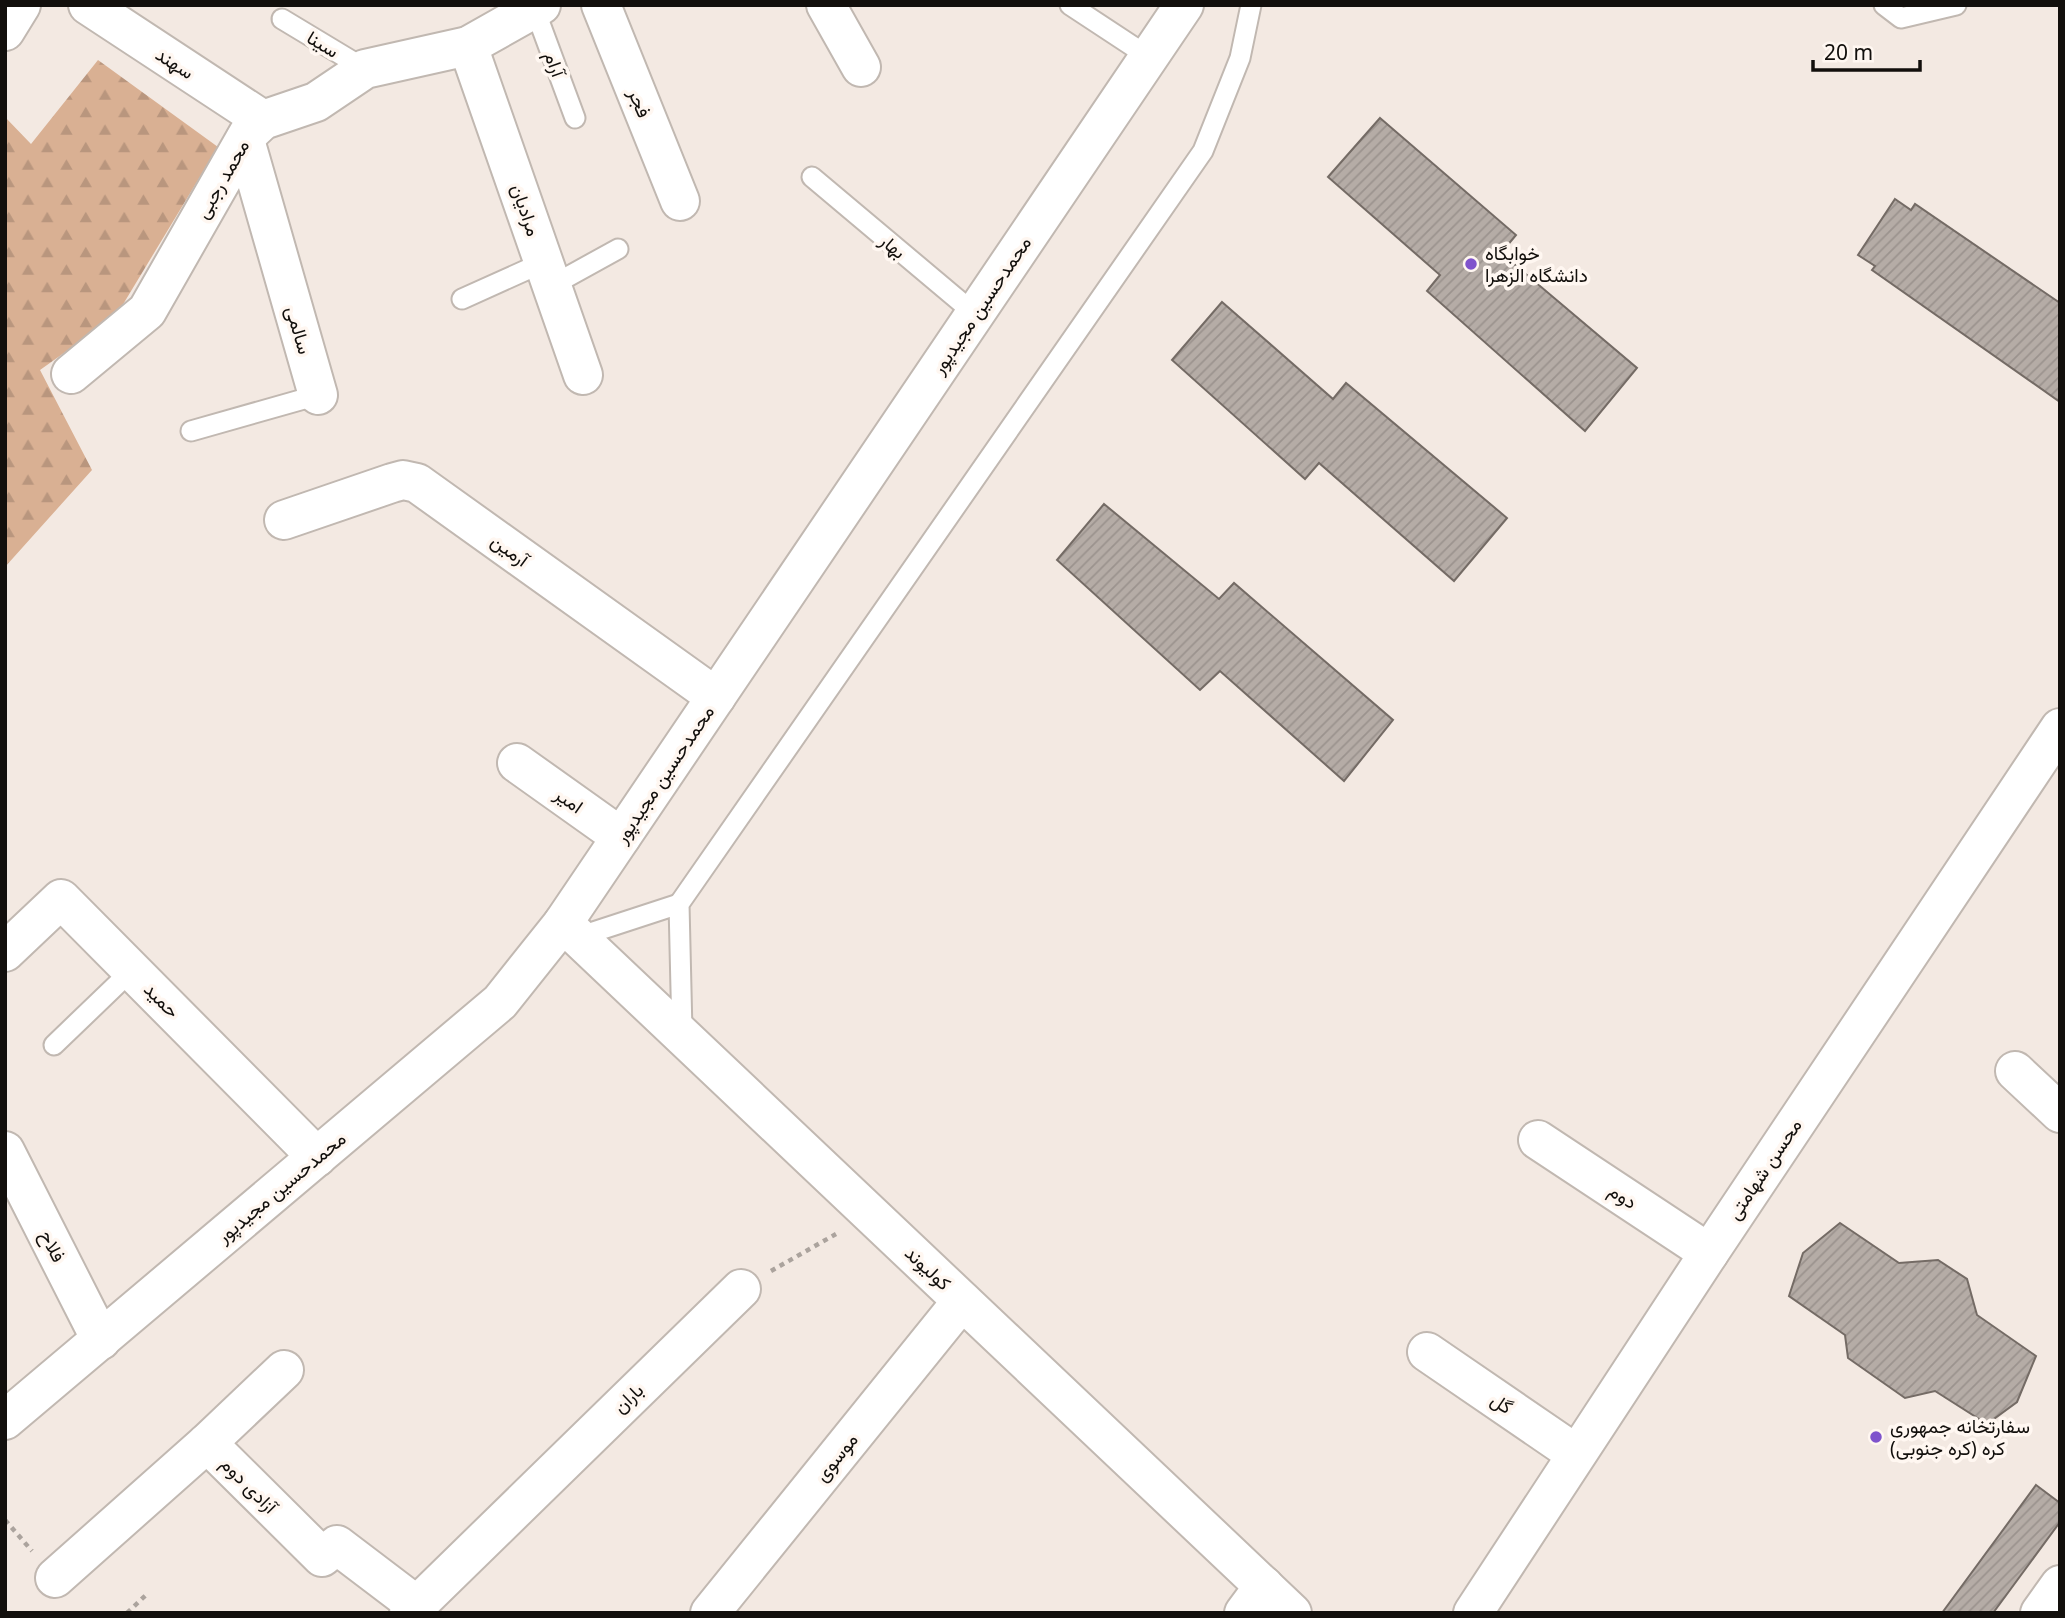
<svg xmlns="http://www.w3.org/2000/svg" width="2065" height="1618" viewBox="0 0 2065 1618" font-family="'Noto Sans',Vazirmatn,sans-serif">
<defs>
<pattern id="forest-firs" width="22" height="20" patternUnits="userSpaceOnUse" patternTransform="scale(1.75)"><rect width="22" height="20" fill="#d9b093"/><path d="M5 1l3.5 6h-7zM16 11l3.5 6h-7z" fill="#b9967e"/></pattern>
<pattern id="building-hatch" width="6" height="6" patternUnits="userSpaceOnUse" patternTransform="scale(1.75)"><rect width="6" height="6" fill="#b5aca6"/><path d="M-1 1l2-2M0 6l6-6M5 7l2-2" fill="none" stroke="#9b938e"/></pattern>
</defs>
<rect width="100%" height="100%" fill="#f3e9e2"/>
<path fill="url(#forest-firs)" d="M98 60 218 147 116 316 40 370 92 470 5 567V117L31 144Z"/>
<g fill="url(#building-hatch)" stroke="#746b65" stroke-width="2">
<path d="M1380 118 1516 235 1501 253 1637 368 1585 431 1427 291 1440 275 1328 177Z"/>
<path d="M1895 199 1911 210 1915 204 2060 303V402L1872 270 1875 266 1858 255Z"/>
<path d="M1222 302 1333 399 1346 383 1507 518 1454 581 1319 463 1305 479 1172 360Z"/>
<path d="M1104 504 1219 599 1234 583 1393 720 1344 781 1220 671 1200 690 1057 560Z"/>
<path d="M1840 1223 1899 1263 1938 1260 1967 1279 1977 1315 2036 1356 2017 1402 1987 1424 1935 1391 1905 1398 1848 1358 1845 1335 1789 1296 1803 1253Z"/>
<path d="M2036 1485 2060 1503V1522L1993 1613H1942Z"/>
</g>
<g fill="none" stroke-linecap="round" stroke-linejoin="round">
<defs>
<g id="lane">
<path d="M1070 5 1149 57"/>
<path d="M1884 5 1901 18 1956 5"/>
<path d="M535 10 575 118"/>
<path d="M282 19 365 69"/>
<path d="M812 177 975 314"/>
<path d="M551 286 618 249"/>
<path d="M462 299 544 262"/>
<path d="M191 431 318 395"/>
<path d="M578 937 679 904"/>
<path d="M682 1032 679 904 1203 151 1240 58 1251 5"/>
<path d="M54 1045 132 970"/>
</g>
<g id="street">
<path d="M88 5 263 120"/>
<path d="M601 5 680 201"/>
<path d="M826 5 861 67"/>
<path d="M5 31 21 5"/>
<path d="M468 46 583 375"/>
<path d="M245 140 318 395"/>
<path d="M71 374 147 311 248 134 263 120 316 102 365 69 468 46 541 5"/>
<path d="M284 520 392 483 403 480 417 483 716 697"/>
<path d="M517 763 621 837"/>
<path d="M563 923 1292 1613"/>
<path d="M5 952 61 899 317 1157"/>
<path d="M2015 1071 2060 1113"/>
<path d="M1538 1140 1709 1253"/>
<path d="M5 1151 101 1340"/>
<path d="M1427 1352 1576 1454"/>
<path d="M5 1420 500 1002 563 923 1184 5"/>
<path d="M207 1443 322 1557 337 1545 416 1605"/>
<path d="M55 1578 207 1443 284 1370"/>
<path d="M409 1613 741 1289"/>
<path d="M710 1613 962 1301"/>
<path d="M1244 1613 1264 1586"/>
<path d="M1473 1613 1709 1253 2060 728"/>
<path d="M2040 1613 2060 1585"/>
</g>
</defs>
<use href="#lane" stroke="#c1b8b1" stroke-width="23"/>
<use href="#street" stroke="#c1b8b1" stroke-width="42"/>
<g stroke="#aba39d" stroke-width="4.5" stroke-dasharray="5 5" stroke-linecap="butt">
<path d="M771 1271 836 1234"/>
<path d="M5 1520 32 1551"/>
<path d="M127 1613 147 1594"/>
</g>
<use href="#lane" stroke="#fff" stroke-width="19"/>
<use href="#street" stroke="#fff" stroke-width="38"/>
</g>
<g fill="#7f53cc" stroke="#fff7f1" stroke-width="2.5">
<circle cx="1471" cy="264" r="7"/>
<circle cx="1876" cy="1437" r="7"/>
</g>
<g text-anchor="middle" stroke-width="7" stroke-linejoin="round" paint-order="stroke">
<g font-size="19" fill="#120f0c" stroke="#fff7f1">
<text transform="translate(323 44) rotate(31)" y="7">سینا</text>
<text transform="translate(175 63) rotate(33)" y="7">سهند</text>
<text transform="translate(555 64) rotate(70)" y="7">آرام</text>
<text transform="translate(640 103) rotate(68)" y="7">فجر</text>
<text transform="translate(222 179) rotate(-60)" y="7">محمد رجبی</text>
<text transform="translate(526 210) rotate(71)" y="7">مرادیان</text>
<text transform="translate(893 246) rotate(40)" y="7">بهار</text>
<text transform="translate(981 305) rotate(-56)" y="7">محمدحسین مجیدپور</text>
<text transform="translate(299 330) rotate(74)" y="7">سالمی</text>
<text transform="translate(510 550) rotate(36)" y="7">آرمین</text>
<text transform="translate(664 774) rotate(-56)" y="7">محمدحسین مجیدپور</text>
<text transform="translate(569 800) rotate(35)" y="7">امیر</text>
<text transform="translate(162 1000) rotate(45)" y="7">حمید</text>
<text transform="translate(1764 1169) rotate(-56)" y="7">محسن شهامتی</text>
<text transform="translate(281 1187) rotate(-40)" y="7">محمدحسین مجیدپور</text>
<text transform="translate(1623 1196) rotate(33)" y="7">دوم</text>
<text transform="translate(53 1246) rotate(63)" y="7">فلاح</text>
<text transform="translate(928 1268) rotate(43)" y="7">کولیوند</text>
<text transform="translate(628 1398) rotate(-44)" y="7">باران</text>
<text transform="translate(1502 1403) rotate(34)" y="7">گل</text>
<text transform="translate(836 1457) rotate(-51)" y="7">موسوی</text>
<text transform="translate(249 1485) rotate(45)" y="7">آزادی دوم</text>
</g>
<g font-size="19" fill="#120f0c" stroke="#fff7f1" text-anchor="start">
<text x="1485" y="260">خوابگاه<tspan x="1485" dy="22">دانشگاه الزهرا</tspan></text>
<text x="1890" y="1433">سفارتخانه جمهوری<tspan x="1890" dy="22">کره (کره جنوبی)</tspan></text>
</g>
</g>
<rect width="2065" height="1618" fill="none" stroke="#120f0c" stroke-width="14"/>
<path d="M1813 60v10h107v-10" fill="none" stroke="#120f0c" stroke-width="3.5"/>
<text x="1824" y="60" font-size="21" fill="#120f0c" stroke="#fff7f1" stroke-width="5" paint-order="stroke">20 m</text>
</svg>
